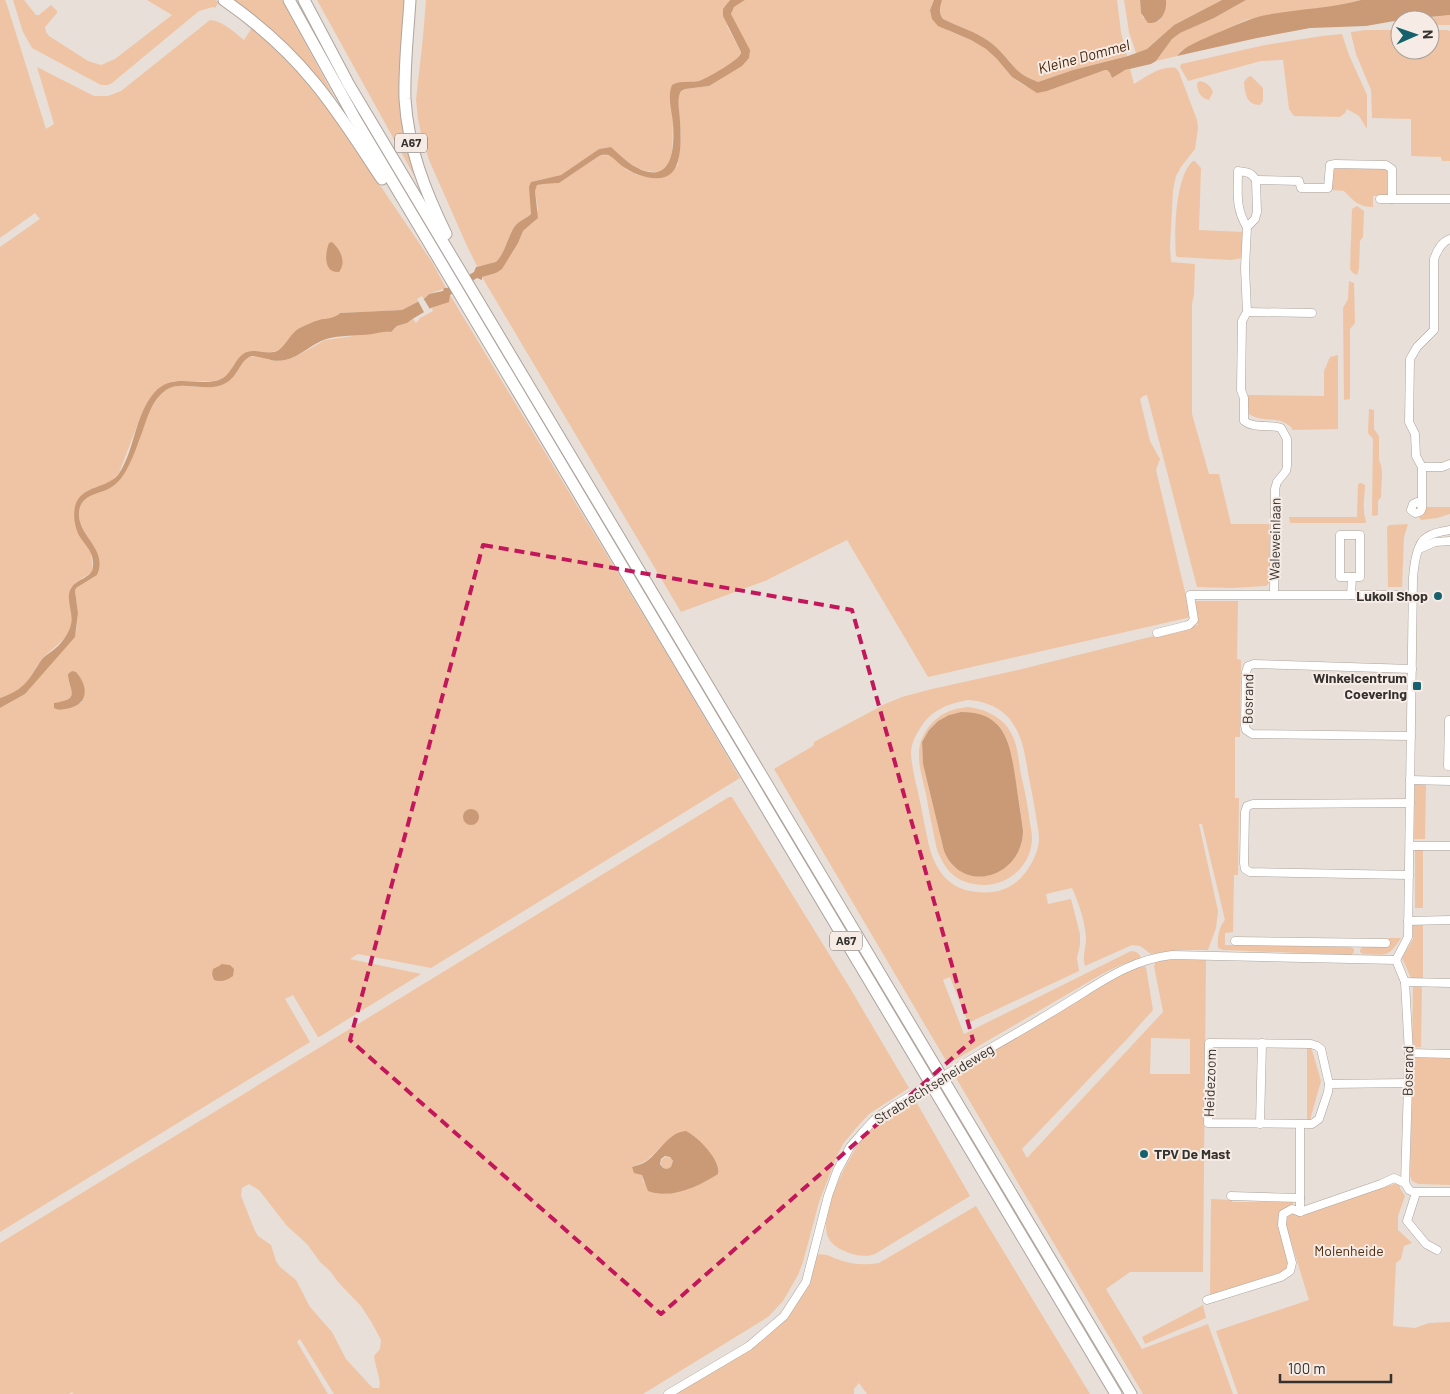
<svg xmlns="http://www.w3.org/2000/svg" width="1450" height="1394" viewBox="0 0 1450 1394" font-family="Barlow,sans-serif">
<rect width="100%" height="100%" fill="#e8dfd8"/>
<g fill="#efc4a4" fill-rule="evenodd">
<path d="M0 0H5L7 5 46 129 54 124 37 67 94 96H108L121 91 210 20C223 21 234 32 244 40L253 26 269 42 304 79 331 113 432 262 446 288 429 294 426 297 402 310 340 313 335 317 318 321 279 350 268 353 258 351 236 362 228 375 222 379 214 381H174L147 404 142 413 119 473 108 484 95 488 75 510 86 545 91 553 93 570 91 573C85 577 76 581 72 587 65 595 74 615 71 625 68 639 54 647 44 657 35 666 31 680 21 688 15 692 7 696 0 698V247L40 219 35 213 0 238Z"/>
<path d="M13 0H24L36 15H39L51 5 57 11V13L45 27 46 32 49 36 88 61 101 65 115 59 172 15 147 0H215L219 2 215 8 213 7 199 11 112 83 108 85H101L32 48 23 32Z"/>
<path d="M235 0H282L329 87 341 112 267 29Z"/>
<path d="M317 0H408L403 83 422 190Z"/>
<path d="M426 0H730L729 1 727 26 741 52V55C733 64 712 77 700 81 694 82 687 82 680 82 678 95 674 110 673 124 672 136 674 151 669 163 663 178 643 171 632 165 625 160 618 153 611 147L599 149 561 175 531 182V214C525 220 518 220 513 229 507 240 505 253 496 263L477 266 467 246 429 160 422 138 418 119 416 100 423 37Z"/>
<path d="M745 0H934L930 10 949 31 971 40 986 49 996 58 1012 77 1025 86 1047 91 1105 70H1107L1110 73 1112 78 1122 71 1130 69 1134 84C1146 77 1161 65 1176 68L1179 72 1197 120 1198 128 1195 149 1181 167 1176 176 1173 190 1170 247 1171 262 1195 264 1194 295 1192 304V414L1209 474H1219L1231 524H1269C1272 543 1273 564 1269 583L1266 586 1232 588 1197 587 1147 395 1143 396 1140 399 1150 441 1160 459 1156 470 1191 617 928 677 847 540 765 581 681 612 482 277 496 273 518 243 523 231 535 221 538 209 535 191 537 185 544 184 559 183 599 156 605 155 611 156 627 170 638 175 660 178 678 165 681 137 678 99 681 91 685 89 709 86 749 58 731 14 734 7Z"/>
<path d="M942 0H1117L1121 32 1127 56 1073 70 1038 82C1030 79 1023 76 1017 70 1008 61 1001 50 990 42 975 31 959 27 943 19 938 12 940 8 942 0Z"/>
<path d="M1124 0H1140L1141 13 1143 18 1159 21C1164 14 1166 9 1166 0H1222L1174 25 1147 49 1136 53 1129 32Z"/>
<path d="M1246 0H1361L1341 5 1263 16 1246 20 1198 42 1181 51 1177 56 1156 61 1172 39 1180 33 1214 18Z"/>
<path d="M1450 15V25H1430V20H1408Z"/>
<path d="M1366 30H1400V50H1430V30H1447L1450 31V161H1442L1441 157 1411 156V119L1372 118 1371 90 1356 54 1351 34V32Z"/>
<path d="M1342 34 1349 55 1367 95V129L1359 116 1347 109 1345 113 1340 117 1294 116 1289 109 1283 60 1261 61 1188 81 1180 67 1181 64 1186 63 1265 45 1322 36Z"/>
<path d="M1251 76 1263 88V101L1260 105C1246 105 1245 93 1244 82L1248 77Z"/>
<path d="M1200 81C1207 83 1210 85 1213 92L1209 100C1200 98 1197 91 1197 83Z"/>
<path d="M1193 161H1195L1201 168 1199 230 1243 232V258L1231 260 1178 257 1176 256C1174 234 1175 176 1193 161Z"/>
<path d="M1333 168H1385L1387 170V195L1373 196V207C1358 207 1353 200 1344 191L1332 190Z"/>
<path d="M1357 206 1364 211 1363 237 1360 241 1359 269 1357 275 1353 273 1350 269 1352 209Z"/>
<path d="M1349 281 1354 283 1355 323 1350 329V399L1344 400 1343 308 1348 299Z"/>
<path d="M450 295 680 676 740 778 431 968 358 954 350 959 421 974 319 1037H318L293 995 285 999 310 1042 0 1232V708L25 694 76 633 78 613 75 591 76 588 97 575C109 549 77 536 79 512 81 494 98 495 110 488 117 484 122 478 126 471 138 449 146 404 166 390 181 380 204 392 222 385 239 378 238 362 251 356L262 357 269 360 278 361 285 360 293 358 325 340 374 333 384 331 389 332 395 329 397 326 407 323 413 319 416 323 420 318 433 311 432 308 444 303ZM68 677 81 703 61 702C78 697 72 689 68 677Z"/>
<path d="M1338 355V429L1292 430V428C1278 414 1264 424 1249 414L1247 395 1324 396V371L1330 357Z"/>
<path d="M1369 409 1374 410V429L1379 436V460L1381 465 1382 473 1381 497 1378 501V515L1373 516 1372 514 1373 439 1368 433Z"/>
<path d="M1361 483 1365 485C1365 493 1363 502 1364 511 1364 516 1366 518 1366 523H1290L1289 517H1357L1358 484Z"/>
<path d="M1424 507H1450V514L1437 518 1421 520 1418 516Z"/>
<path d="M1408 524 1404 537 1402 587H1388L1387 527 1390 525Z"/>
<path d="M1196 601H1238L1237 659 1241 660 1240 737H1235V798H1239L1238 875H1234L1233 932 1225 933V945L1351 947 1354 949V952L1351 955 1223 950 1218 948C1217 939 1219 926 1225 920L1202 824H1199L1218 911 1216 928 1208 950H1179L1151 954 1140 946 1132 945 1085 966C1082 956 1086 948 1086 938 1085 922 1079 903 1072 888L1046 894 1048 904 1071 899 1080 934V945L1077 958 1079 971 968 1023 950 977 943 980 964 1034 1131 951C1136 951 1141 954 1141 959 1127 961 1114 968 1102 974L948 1064 774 769 813 746 814 742 885 704 902 697 932 689 1018 670 1198 625 1194 608ZM968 700C982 701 995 705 1006 715 1023 732 1025 756 1029 778 1032 793 1035 808 1037 823 1038 828 1039 834 1039 839 1039 847 1035 857 1031 864 1018 888 997 896 970 891 946 886 935 868 929 846 925 828 922 810 918 792 915 780 912 767 911 754 911 746 914 738 918 732 929 711 946 704 968 700Z"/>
<path d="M968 707C987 709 1006 719 1013 737 1018 747 1019 764 1021 775 1025 791 1028 807 1030 823 1031 828 1032 834 1032 839 1031 869 1003 890 974 884 953 880 945 869 937 850 933 831 929 812 926 794 923 781 918 765 919 752 920 733 935 715 953 710 958 708 963 708 968 707ZM961 712C1007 714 1009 740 1015 778 1018 796 1021 814 1023 831 1022 877 962 895 944 851L923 764 922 742 929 730 938 721 949 715Z"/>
<path d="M1415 784H1426L1425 839H1414Z"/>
<path d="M729 797H732L850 988 909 1088 869 1114 856 1128 843 1144 837 1156 819 1202 803 1262 798 1275 783 1301 768 1317 643 1394H334L300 1339 297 1342 328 1394H73L72 1392 69 1394H0V1243ZM670 1138 690 1188 666 1194H656L643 1181 642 1175 632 1167 646 1161ZM249 1184 259 1190 287 1226 307 1244 320 1262 330 1271 338 1282 361 1306 372 1323 381 1340 380 1349 374 1356C375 1366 382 1382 379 1388H373L368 1383 346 1359 332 1332 310 1307 296 1280 280 1267 276 1261 271 1245 258 1236 255 1231 241 1196 242 1188Z"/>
<path d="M1423 848V908H1415V849Z"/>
<path d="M1413 925H1423V978H1411L1402 958 1413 939Z"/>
<path d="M1388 938H1401C1388 958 1386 955 1363 954L1360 952V950L1362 947H1388Z"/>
<path d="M1175 959H1206L1203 1272H1130L1106 1289 1142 1349 1208 1324 1233 1394H1143L953 1073 1113 977 1141 966 1146 967 1153 1010 1128 1038 1022 1149 1027 1158 1163 1012 1154 966 1156 961ZM1151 1038 1190 1039V1074H1150Z"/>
<path d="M1413 985H1422L1421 1047 1412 1048Z"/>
<path d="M1307 1046H1309L1312 1050 1321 1081 1310 1120 1307 1121Z"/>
<path d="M1416 1056 1450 1057V1185L1418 1184 1412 1181 1410 1175 1413 1061Z"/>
<path d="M914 1098 970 1196 875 1254C864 1258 852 1255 842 1250 836 1247 831 1243 828 1237 818 1210 853 1149 870 1128 882 1115 900 1107 914 1098Z"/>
<circle cx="667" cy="1163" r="6"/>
<path d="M1398 1183V1185H1400V1188L1405 1196 1398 1216V1230L1412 1243 1404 1246 1401 1259 1396 1263 1393 1326 1415 1328 1429 1323 1450 1322V1394H1238L1216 1331 1309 1300 1285 1222 1288 1216 1296 1212Z"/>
<path d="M1211 1199 1232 1200V1202H1293V1205C1288 1207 1280 1211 1278 1218 1277 1226 1288 1254 1291 1262L1287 1270 1210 1296Z"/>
<path d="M976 1206 1090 1394H867L859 1383 854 1389V1394H664L753 1340 785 1313 816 1255C826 1252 834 1259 843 1261 855 1265 867 1265 879 1263Z"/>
<path d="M1203 1305 1206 1318 1145 1344 1142 1337Z"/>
</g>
<g fill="#c99a75" fill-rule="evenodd">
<path d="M730 0H745L734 7 731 14 750 50 749 58 742 66 709 86 685 89 681 91C676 100 680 112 680 122 681 137 683 172 665 177 651 181 633 174 622 166 618 163 614 158 610 156 607 154 602 155 599 156L559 183 544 184 537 185 535 191 538 218 523 231 518 243 502 269 496 273 482 277V280L477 278 450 295 449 302 431 308 414 318 407 323 397 326 391 332C384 331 379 333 372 334 357 336 340 335 326 339 311 344 300 357 285 360 272 363 263 356 251 356 238 362 239 378 222 385 204 392 181 380 166 390 149 402 146 425 138 443 135 453 130 463 126 471 122 478 117 484 110 488 98 495 81 494 79 512 77 536 109 549 97 575L76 588 75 591 78 613 75 637 25 694 0 708V698C6 696 15 692 20 688 30 681 35 668 43 658 47 654 53 651 58 646 63 641 70 631 71 624 74 613 64 597 72 587 77 579 92 578 93 567 94 552 87 548 80 537 74 527 72 511 77 501 87 484 109 489 120 472 135 448 135 415 154 393 171 373 193 385 215 381 233 378 233 357 247 352 256 349 265 354 274 352 284 350 289 335 298 329 304 326 312 322 319 320 327 318 334 319 340 313L402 310 425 298 429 294 443 291 444 288H447L474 272 476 267 496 262C505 253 507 240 513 229 518 220 525 220 531 214L529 187 531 182 561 175 599 149 611 147C618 153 625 160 632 165 671 188 675 153 673 123 672 111 667 97 672 85 680 80 690 83 699 81 706 79 737 61 740 55 741 54 741 53 741 52L723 16V9Z"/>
<path d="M934 0H942C940 8 938 12 943 19 959 27 975 31 990 42 1001 50 1008 61 1017 70 1023 76 1031 79 1038 82L1073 70 1128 56 1147 49 1174 25 1222 0H1246L1214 18 1180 33 1172 39 1156 61 1151 64 1125 70 1112 78 1110 73 1107 70H1105L1047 91 1037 93 1012 77 996 58 986 49 971 40 938 26 932 19 930 10Z"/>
<path d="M1140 0H1166C1167 12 1161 24 1148 23L1141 13Z"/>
<path d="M1361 0H1450V15L1400 20 1366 26 1310 28 1257 38 1177 56C1185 46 1199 41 1210 36 1227 29 1243 21 1261 16 1294 9 1328 9 1361 0Z"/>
<path d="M332 242C340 249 347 262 339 272 323 273 325 253 329 243Z"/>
<path d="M72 671 76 672C90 688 88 706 65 709 60 710 58 710 54 708V703C82 699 69 691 68 674Z"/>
<path d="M961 712C1008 712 1010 746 1016 782 1018 798 1021 815 1023 831 1022 878 962 895 944 851L923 764 922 742 929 730 938 721 949 715Z"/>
<circle cx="471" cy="817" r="8"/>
<path d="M221 964 230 965 234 969 233 976C226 981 221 982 214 980L212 974 213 969 221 965Z"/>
<path d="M686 1131C698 1137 721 1160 718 1174 699 1186 671 1200 648 1191L642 1175 634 1173 632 1167C637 1165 643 1164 647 1161 660 1151 669 1132 686 1131ZM665 1156 670 1157 673 1161 671 1167 667 1169 663 1168 660 1164 661 1159Z"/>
</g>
<path fill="#e8dfd8" d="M422 296 431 311 425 314 417 299Z"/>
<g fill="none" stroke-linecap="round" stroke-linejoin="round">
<defs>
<g id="minor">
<path d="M1380 199H1450"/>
<path d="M1247 227C1235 208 1238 193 1238 171 1247 172 1251 172 1256 180"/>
<path d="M1247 312 1312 313"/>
<path d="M1422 467H1442L1450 464"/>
<path d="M1421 505 1417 502 1413 504 1411 510 1415 513C1419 513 1421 512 1422 508V467L1416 456 1415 434 1409 422 1410 359 1417 347 1434 330V259C1437 251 1441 242 1450 239"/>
<rect x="1340" y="535" width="20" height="42"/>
<path d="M1419 549 1435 542 1450 541"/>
<path d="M1274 594 1275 489 1277 482 1286 471 1287 466V439L1281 428C1269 424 1254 429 1244 421V398L1241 390 1242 321 1247 312 1245 268 1247 227 1255 219 1257 212 1256 180 1299 181 1301 188H1328L1330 165 1335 164 1386 165 1392 169V199"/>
<path d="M1351 595 1352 577"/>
<path d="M1157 633 1189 625 1194 620 1190 595H1413"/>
<path d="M1411 736 1252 734 1246 730 1245 725 1246 672 1248 666 1254 664 1412 669"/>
<path d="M1448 766 1449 720"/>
<path d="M1410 780 1450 781"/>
<path d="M1410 846H1450"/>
<path d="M1409 875 1250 872 1245 869 1244 863 1245 812 1247 806 1253 804 1410 803"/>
<path d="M1408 921 1450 920"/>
<path d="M1235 941 1386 943"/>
<path d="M1396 960 1408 937 1413 578C1414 567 1416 543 1427 537 1433 533 1443 531 1450 530"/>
<path d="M1396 960 1405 982 1409 1053 1405 1183 1409 1190 1413 1192H1450"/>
<path d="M1405 982 1450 983"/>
<path d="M1209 1043 1311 1044 1317 1046 1321 1049 1329 1084 1328 1092 1319 1119 1312 1124 1208 1123Z"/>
<path d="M982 1053C1010 1037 1038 1021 1065 1004 1100 983 1129 960 1172 955L1396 960"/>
<path d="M1409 1053 1450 1054"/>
<path d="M1329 1084 1408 1083"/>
<path d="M1260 1124 1262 1043"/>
<path d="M1416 1193 1407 1221 1426 1244 1437 1250"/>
<path d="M1231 1196 1300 1198"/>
<path d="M1300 1212 1381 1184 1394 1178 1405 1183"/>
<path d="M1207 1300 1281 1277 1290 1271 1292 1263 1282 1225 1283 1214 1292 1209 1300 1212V1125"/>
<path d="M668 1394 749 1346 784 1316 806 1282 828 1196 837 1171 850 1147 863 1132 874 1120 895 1105"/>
</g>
<g id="highway">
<path d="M224 0C257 23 288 50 314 82 339 112 360 146 382 179"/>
<path d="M289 0 354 117 1116 1394"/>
<path d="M304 0 349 85 1131 1394"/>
<path d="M410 0C408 33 404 66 405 99 408 148 425 191 446 234"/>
</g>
</defs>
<use href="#minor" stroke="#ada49d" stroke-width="9"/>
<use href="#highway" stroke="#ada49d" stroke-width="13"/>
<use href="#minor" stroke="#fff" stroke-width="8"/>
<use href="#highway" stroke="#fff" stroke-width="11"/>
<defs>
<path id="minor-bridge" d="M895 1105 982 1053"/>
</defs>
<use href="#minor-bridge" stroke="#ada49d" stroke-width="9" stroke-linecap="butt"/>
<use href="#minor-bridge" stroke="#fff" stroke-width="8"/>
</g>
<path fill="none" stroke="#c2185b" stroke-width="4" stroke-dasharray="10 6" stroke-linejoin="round" d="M483 545 852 610 973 1040 661 1314 350 1040Z"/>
<g fill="#15626c" stroke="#f6ece5" stroke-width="2">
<circle cx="1438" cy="596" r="5"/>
<rect x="1412" y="681" width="10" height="10" rx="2.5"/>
<circle cx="1144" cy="1154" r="5"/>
</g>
<g text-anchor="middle" stroke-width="4" stroke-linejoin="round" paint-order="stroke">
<g fill="#f6ece5" stroke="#6e6965" stroke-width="1">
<rect x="395" y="133.5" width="32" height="19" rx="4"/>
<rect x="830" y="931.5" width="32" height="19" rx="4"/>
</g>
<g font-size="12" font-weight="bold" fill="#34312e">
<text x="411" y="147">A67</text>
<text x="846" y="945">A67</text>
</g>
<g font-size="14" fill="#34312e" stroke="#f6ece5">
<text transform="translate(1275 539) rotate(-89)" y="5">Waleweinlaan</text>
<text transform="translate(1248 699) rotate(-89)" y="5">Bosrand</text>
<text transform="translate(1408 1071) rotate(-89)" y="5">Bosrand</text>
<text transform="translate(1210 1083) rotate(-88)" y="5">Heidezoom</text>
<text transform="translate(934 1084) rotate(-32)" y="5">Strabrechtseheideweg</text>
</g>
<g font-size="14" font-weight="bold" fill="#34312e" stroke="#f6ece5" text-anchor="end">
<text x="1428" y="601">Lukoil Shop</text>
<text x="1407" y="683">Winkelcentrum<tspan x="1407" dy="16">Coevering</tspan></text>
<text x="1154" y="1159" text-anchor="start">TPV De Mast</text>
</g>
<g font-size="14" fill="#4d2c0f" stroke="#f6ece5">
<text x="1349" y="1256">Molenheide</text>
</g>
<g font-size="15" font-style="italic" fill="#462609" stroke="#f6ece5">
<text transform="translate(1084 57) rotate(-15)" y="5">Kleine Dommel</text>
</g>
</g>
<g transform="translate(1415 35) rotate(88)"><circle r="24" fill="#f6ece5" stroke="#a8a19c"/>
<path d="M0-4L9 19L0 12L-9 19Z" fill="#15626c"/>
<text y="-8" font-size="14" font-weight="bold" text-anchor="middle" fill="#34312e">N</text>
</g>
<path d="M1280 1374v8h111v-8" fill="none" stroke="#34312e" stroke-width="2.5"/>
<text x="1288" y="1374" font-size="15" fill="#34312e" stroke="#f6ece5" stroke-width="4" paint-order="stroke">100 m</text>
</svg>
